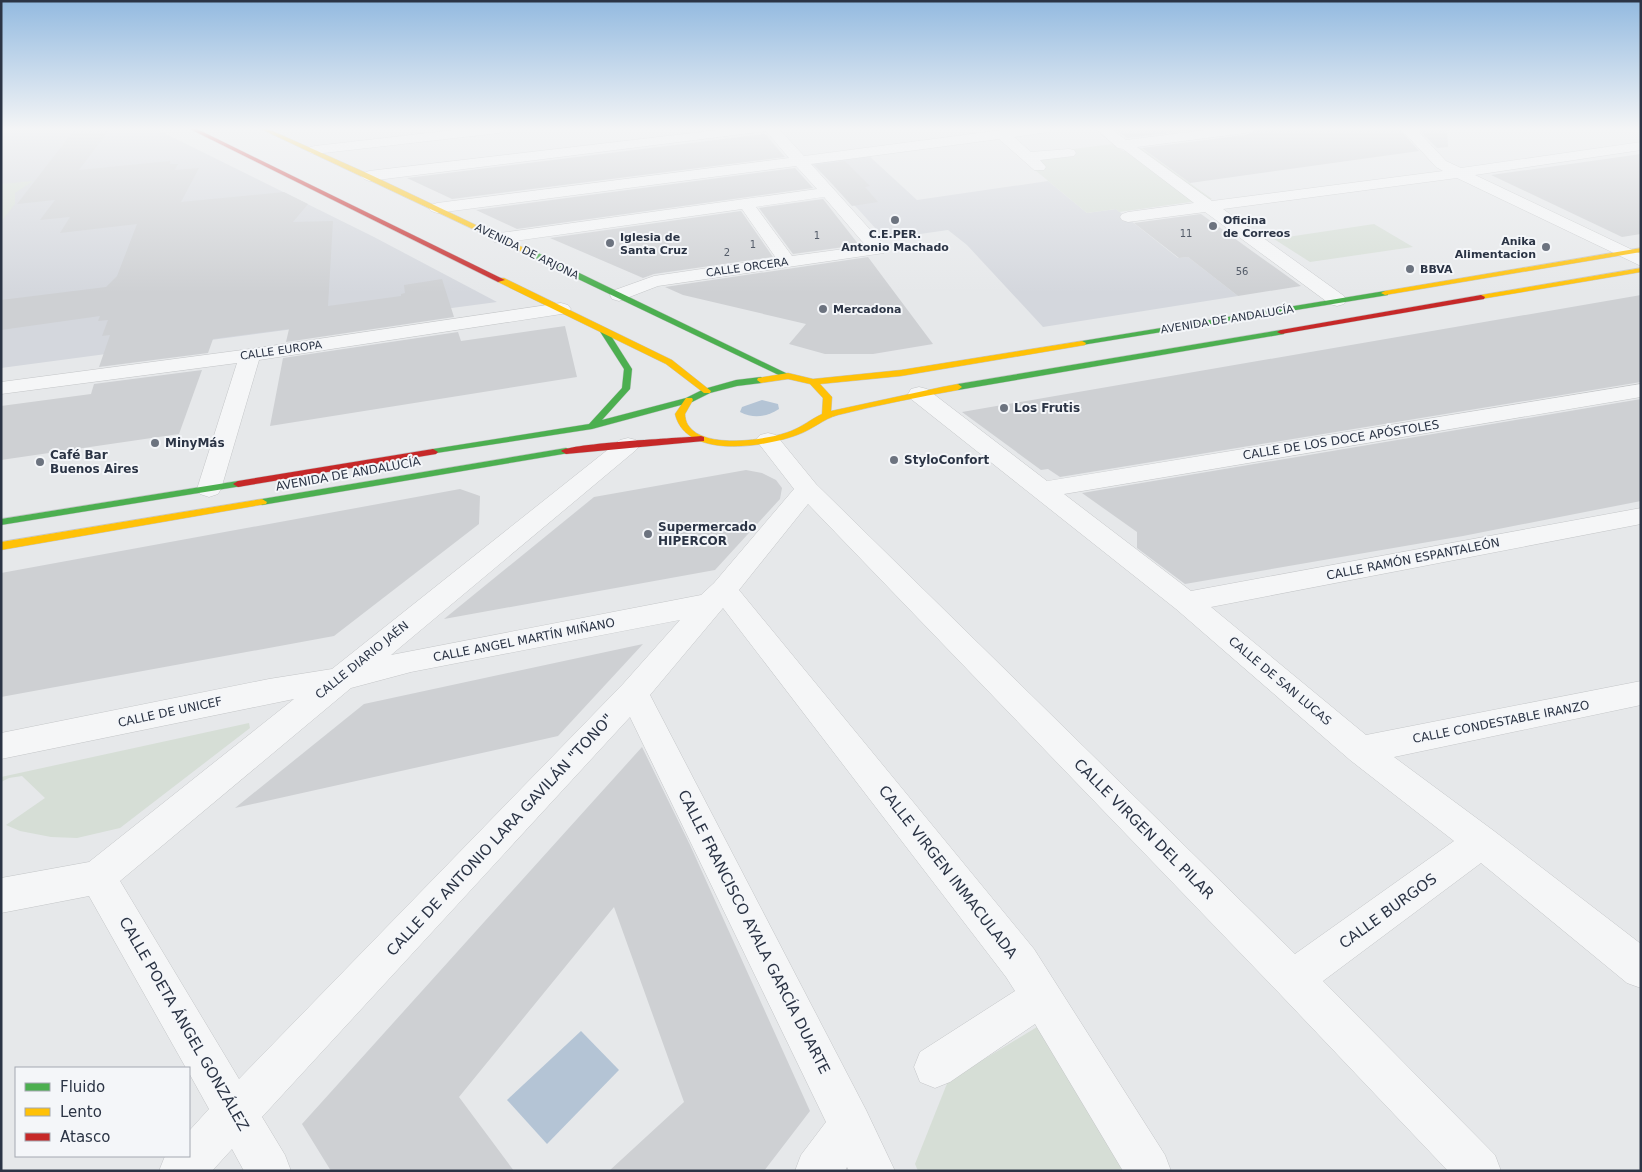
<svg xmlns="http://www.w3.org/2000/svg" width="1642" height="1172" viewBox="0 0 1642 1172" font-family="'DejaVu Sans',sans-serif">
<rect width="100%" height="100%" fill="#e6e8ea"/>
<g fill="#d4d7dd">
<path d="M1 129H156L374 237 497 302 1 368Z"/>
<path d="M868 155 917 200 1048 181 1087 213 1116 209 1178 258 1188 257 1238 296 1043 327 967 245 948 230 885 239 858 209 811 163Z"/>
</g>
<g fill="#d6ded6">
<path d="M1113 144 1123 151 1141 148 1212 199 1119 212 1116 209 1087 213 1018 156Z"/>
<path d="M33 181 15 193V204L1 222V184Z"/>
<path d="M1374 224 1413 247 1310 262 1274 239Z"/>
<path d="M249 723 250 728 120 828 77 838 51 837 20 831 6 825 45 798 22 776 9 778 1 782V777Z"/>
<path d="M1037 1027 1127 1171H918L915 1164 948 1081Z"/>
</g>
<g fill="#b4c4d5">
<path d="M762 400 778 404 779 409C766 417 754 419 740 412L742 407Z"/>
<path d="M581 1031 619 1070 547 1144 507 1100Z"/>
</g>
<g fill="#ced0d3">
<path d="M75 129H110L79 170 170 161V164H178L175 170 199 168 181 202 284 192 308 204 293 222 333 221 328 306 401 296V294L405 293 404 285 442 279 454 317 286 342 289 329 213 339 208 353 99 367 110 335 102 336 108 320 98 321 100 316 1 330V300L106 287 117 276 137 224 60 233 70 217 40 220 55 200 17 204Z"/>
<path d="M1114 129H1200L1127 138Z"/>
<path d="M1254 129H1399L1419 151 1190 183 1142 148 1245 135 1252 133Z"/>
<path d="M1418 129H1447L1448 147 1437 148Z"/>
<path d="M765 134 785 157 452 199 407 178Z"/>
<path d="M1641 154V234L1622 237 1491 175Z"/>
<path d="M845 161 870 186 865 187 878 202 852 206 815 165Z"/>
<path d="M795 168 813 188 517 229 476 210Z"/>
<path d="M823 199 859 245 793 254 759 208Z"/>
<path d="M741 211 773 257 654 274 643 278 550 238Z"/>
<path d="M1201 214 1252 251 1301 286 1238 296 1188 257 1179 258 1134 223Z"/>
<path d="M868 257 933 344 873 354H825L789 344 806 324 683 295 665 287Z"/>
<path d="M1641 295V382L1060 477 1048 469 1041 470 962 412Z"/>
<path d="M565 326 577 377 270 426 283 358 458 332 461 341Z"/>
<path d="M202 370 179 434 1 460V406L91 394 94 384Z"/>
<path d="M1641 399V501L1463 536 1185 584 1137 548V532L1082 493Z"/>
<path d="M746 470 762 473 776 480 782 488 780 499 715 570 444 619 594 497Z"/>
<path d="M460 489 480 496 479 524 334 636 1 697V573Z"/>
<path d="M643 644 558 736 235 808 364 704Z"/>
<path d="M642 747 690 845 810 1111 764 1171H609L684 1102 614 907 459 1097 514 1171H331L302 1124Z"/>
</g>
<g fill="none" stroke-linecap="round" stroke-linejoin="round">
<defs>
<g id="street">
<path d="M463 129H506L499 133 315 154 310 153 308 150 310 147 315 146Z"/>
<path d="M727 129H779L804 156 1002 130 1050 129 1048 132 1014 137 1031 152 1069 149 1074 150 1076 153 1074 156 1040 160 1046 167 1044 170H1034L999 139 811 164 884 245 887 249 884 253 658 286 619 301 612 299 610 295 612 291 654 276 776 258 742 209 500 243 494 242 492 238 494 234 500 233 817 189 796 166 437 213 431 211 429 208 431 205 437 203 789 158 766 131 369 181 364 179 361 176 364 173 369 171ZM824 197 866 246 792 256 756 207Z"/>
<path d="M1096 129H1111L1126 140 1214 129H1252L1250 132 1245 133 1137 147 1212 201 1443 171 1436 167 1401 129H1416L1446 161 1461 168 1641 142V150L1475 175 1641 254V266L1457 178 1223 209 1344 296 1346 300 1344 304 1337 306 1330 304 1205 212 1128 222 1122 220 1120 217 1122 214 1128 212 1194 203 1123 149 1118 148Z"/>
<path d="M561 303 568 305 571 309 568 313 259 360 221 489 218 494 209 497 200 494 197 489 237 363 1 394V382L250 349Z"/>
<path d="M1641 384V397L1064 494 1191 591 1641 508V524L1211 607 1366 735 1641 681V705L1394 757 1494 831 1641 944V988L1627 983 1481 863 1323 981 1495 1155 1501 1171H1448L1279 993 808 504 739 590 1034 949 1165 1155 1171 1171H1123L1035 1024 950 1082 935 1088 920 1082 914 1067 920 1052 1015 991 1006 977 723 608 650 695 866 1110 895 1171H849L847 1167 845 1171H795L801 1155 826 1122 630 717 262 1117 285 1155 291 1171H244L232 1149 212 1171H159L165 1156H189V1131L209 1109 189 1073V1068H186L89 896 1 913V878L89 862 294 699 1 759V733L269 679 332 669 620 440 628 438 636 440 640 445 636 450 391 655 701 595 714 583 794 489 756 440 760 435 768 433 776 435 816 484 1295 954 1454 841 1350 760 1176 609 911 399 908 394 911 389 919 387 927 389 1047 481ZM680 620 623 684 239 1079 120 881 351 688 411 672Z"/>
</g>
<g id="fast">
<path d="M530 252H536L792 376 788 379 785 378 530 256Z"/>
<path d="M1385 291H1388V295L1082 345 1078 343 1082 341Z"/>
<path d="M600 328H606L632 369 630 389 602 420 686 398 704 389 736 380 761 377 765 380 761 383 737 386 710 393 692 402 592 429 430 454 428 452 433 449 589 424 622 388 624 369 599 330Z"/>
<path d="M1281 330 1285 332 1284 334 958 390 954 387 958 384Z"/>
<path d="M566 448 569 449V453L262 505 257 502 262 499Z"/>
<path d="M238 481 242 482 243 484 242 486 1 525V519Z"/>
</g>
<g id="slow">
<path d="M261 129H268L371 175 537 254 530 256Z"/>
<path d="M1641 248V252L1385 295 1381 293 1385 291Z"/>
<path d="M1641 268V272L1481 299 1477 297 1481 295Z"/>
<path d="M498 278H504L672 360 711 391 710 393H704L666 364 498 282Z"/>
<path d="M1082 341 1086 343 1085 345 901 376 820 384 832 397 831 411 942 387 958 384 962 387 958 390C918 397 878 405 838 415 823 419 812 430 797 435 765 447 686 460 675 414L686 398H692L693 400 685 414C685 417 686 422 688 425 704 450 768 440 791 431 802 427 811 419 822 414L823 398 810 384 788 379 761 383 757 380 758 378 788 373 813 379 901 370Z"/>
<path d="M262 499 267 502 266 504 1 550V542Z"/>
</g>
<g id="jam">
<path d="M190 129H197L505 280 498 282Z"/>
<path d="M1481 295 1485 297 1484 299 1281 334 1277 332 1281 330Z"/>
<path d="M701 436 704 437V441L566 454 561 451C571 443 680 438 701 436Z"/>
<path d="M433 449 438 452 436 454 238 487 233 484 238 481Z"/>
</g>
</defs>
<use href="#street" stroke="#c4c6c8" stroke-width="1"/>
<use href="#fast" stroke="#c4c6c8" stroke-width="1"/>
<use href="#slow" stroke="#c4c6c8" stroke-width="1"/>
<use href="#jam" stroke="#c4c6c8" stroke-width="1"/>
<use href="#street" fill="#f5f6f7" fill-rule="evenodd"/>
<use href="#fast" fill="#4caf50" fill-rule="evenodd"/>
<use href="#slow" fill="#ffc107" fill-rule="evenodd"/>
<use href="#jam" fill="#c62828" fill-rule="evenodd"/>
</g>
<linearGradient id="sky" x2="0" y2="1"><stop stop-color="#93bae0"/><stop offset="0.44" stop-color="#f4f5f6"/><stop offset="1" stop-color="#f4f5f6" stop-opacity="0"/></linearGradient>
<rect width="1642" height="293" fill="url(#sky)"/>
<g fill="#6c737f" stroke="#f4f6f9" stroke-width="2">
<circle cx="895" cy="220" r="5"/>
<circle cx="1213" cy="226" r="5"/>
<circle cx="610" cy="243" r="5"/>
<circle cx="1546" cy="247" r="5"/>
<circle cx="1410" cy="269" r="5"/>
<circle cx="823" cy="309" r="5"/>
<circle cx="1004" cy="408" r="5"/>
<circle cx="155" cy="443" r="5"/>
<circle cx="894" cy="460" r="5"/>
<circle cx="40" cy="462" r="5"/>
<circle cx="648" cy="534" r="5"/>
</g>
<g text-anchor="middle" stroke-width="4" stroke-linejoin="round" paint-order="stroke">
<g font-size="10" fill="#545c69">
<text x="1186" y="237">11</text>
<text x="817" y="239">1</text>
<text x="753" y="248">1</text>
<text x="727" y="256">2</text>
<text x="1242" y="275">56</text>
</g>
<g font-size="11" font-weight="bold" fill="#2b3445" stroke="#f4f6f9" text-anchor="start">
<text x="1223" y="224">Oficina<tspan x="1223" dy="13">de Correos</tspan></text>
<text x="895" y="238" text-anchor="middle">C.E.PER.<tspan x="895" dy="13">Antonio Machado</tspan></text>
<text x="620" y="241">Iglesia de<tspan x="620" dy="13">Santa Cruz</tspan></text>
<text x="1536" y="245" text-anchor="end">Anika<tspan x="1536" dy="13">Alimentacion</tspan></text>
<text x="1420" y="273">BBVA</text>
<text x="833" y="313">Mercadona</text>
</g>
<g font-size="11" fill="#2b3445" stroke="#f4f6f9">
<text transform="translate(527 251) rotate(26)" y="4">AVENIDA DE ARJONA</text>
<text transform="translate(747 267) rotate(-8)" y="4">CALLE ORCERA</text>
<text transform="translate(1227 319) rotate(-9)" y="4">AVENIDA DE ANDALUCÍA</text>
<text transform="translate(281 350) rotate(-8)" y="4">CALLE EUROPA</text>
</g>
<g font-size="12" font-weight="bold" fill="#2b3445" stroke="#f4f6f9" text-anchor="start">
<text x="1014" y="412">Los Frutis</text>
<text x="165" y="447">MinyMás</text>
<text x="50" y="459">Café Bar<tspan x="50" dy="14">Buenos Aires</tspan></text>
<text x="904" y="464">StyloConfort</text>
<text x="658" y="531">Supermercado<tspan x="658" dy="14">HIPERCOR</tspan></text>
</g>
<g font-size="12" fill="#2b3445" stroke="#f4f6f9">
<text transform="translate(1341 440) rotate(-9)" y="4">CALLE DE LOS DOCE APÓSTOLES</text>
<text transform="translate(348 474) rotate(-10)" y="4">AVENIDA DE ANDALUCÍA</text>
<text transform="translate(1413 559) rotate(-11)" y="4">CALLE RAMÓN ESPANTALEÓN</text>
<text transform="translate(524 640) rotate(-11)" y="4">CALLE ANGEL MARTÍN MIÑANO</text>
<text transform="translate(362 660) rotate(-39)" y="4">CALLE DIARIO JAÉN</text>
<text transform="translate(1280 681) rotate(40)" y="4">CALLE DE SAN LUCAS</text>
<text transform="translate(170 712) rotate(-12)" y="4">CALLE DE UNICEF</text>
<text transform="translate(1501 722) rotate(-11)" y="4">CALLE CONDESTABLE IRANZO</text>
</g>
<g font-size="15" fill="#2b3445" stroke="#f4f6f9">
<text transform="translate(1144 829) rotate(45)" y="5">CALLE VIRGEN DEL PILAR</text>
<text transform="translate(500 835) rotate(-47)" y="5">CALLE DE ANTONIO LARA GAVILÁN "TONO"</text>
<text transform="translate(948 872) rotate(52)" y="5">CALLE VIRGEN INMACULADA</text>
<text transform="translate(1388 911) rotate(-36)" y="5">CALLE BURGOS</text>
<text transform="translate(754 932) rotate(63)" y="5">CALLE FRANCISCO AYALA GARCÍA DUARTE</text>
<text transform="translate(184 1024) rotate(60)" y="5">CALLE POETA ÁNGEL GONZÁLEZ</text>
</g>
</g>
<rect width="1642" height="1172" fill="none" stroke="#2b3445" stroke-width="5"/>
<rect x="15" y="1067" width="175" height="90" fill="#f4f6f9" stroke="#a4a8b1"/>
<rect x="25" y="1083" width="25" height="8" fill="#4caf50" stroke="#a4a8b1"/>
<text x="60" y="1092" font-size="15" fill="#2b3445">Fluido</text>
<rect x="25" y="1108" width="25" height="8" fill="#ffc107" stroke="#a4a8b1"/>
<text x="60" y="1117" font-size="15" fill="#2b3445">Lento</text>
<rect x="25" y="1133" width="25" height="8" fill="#c62828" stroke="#a4a8b1"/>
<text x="60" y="1142" font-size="15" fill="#2b3445">Atasco</text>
</svg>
